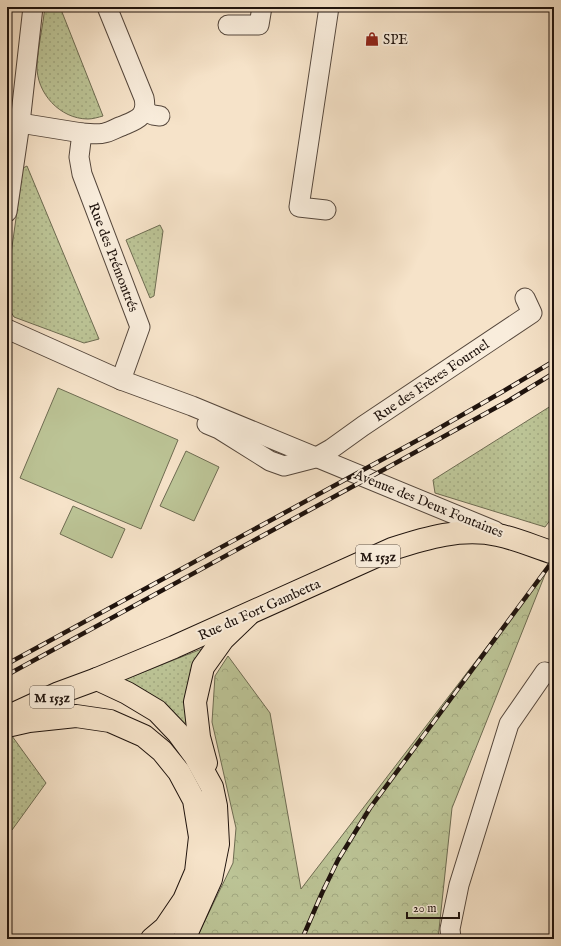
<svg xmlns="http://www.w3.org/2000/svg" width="561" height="946" viewBox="0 0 561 946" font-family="'IM FELL English',serif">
<defs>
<pattern id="grass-dots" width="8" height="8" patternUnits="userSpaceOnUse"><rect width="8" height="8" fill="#bcc496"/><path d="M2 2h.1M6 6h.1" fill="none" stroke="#a1a880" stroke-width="1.8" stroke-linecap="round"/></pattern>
<pattern id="forest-crowns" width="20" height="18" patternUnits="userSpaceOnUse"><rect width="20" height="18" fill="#bcc496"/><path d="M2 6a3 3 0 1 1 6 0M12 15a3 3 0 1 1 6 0" fill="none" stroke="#a1a880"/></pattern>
</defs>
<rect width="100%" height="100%" fill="#f6e3c9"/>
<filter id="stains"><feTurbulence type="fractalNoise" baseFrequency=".005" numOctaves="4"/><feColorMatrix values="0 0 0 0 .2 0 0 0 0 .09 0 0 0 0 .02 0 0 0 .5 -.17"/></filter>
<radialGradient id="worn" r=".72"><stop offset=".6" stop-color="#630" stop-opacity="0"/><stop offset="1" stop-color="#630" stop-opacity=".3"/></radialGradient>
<g fill="url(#grass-dots)" stroke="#6e6c52">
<path d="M45 7H60L103 116C99 117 93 119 88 119 60 119 36 93 37 65 38 46 43 26 45 7Z"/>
<path d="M27 166 99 339 84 343 14 317 8 307 7 283 23 168Z"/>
<path d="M160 225 163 231 154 296 150 298 126 240Z"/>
<path d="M554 404V515L545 527 435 493 433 480Z"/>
<path d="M204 648 189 734 121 681Z"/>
<path d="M12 736 46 783 12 830 7 834V737Z"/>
</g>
<path fill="url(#forest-crowns)" stroke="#6e6c52" d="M548 567 452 808 438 939H196L233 863 236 828 212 722 215 676 228 656 270 713 301 889Z"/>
<g fill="#bcc496" stroke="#6e6c52">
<path d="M58 388 178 440 141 529 20 478Z"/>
<path d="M186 451 219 467 194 521 160 506Z"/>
<path d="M73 506 125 529 112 558 60 534Z"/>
</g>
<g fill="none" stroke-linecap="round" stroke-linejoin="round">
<defs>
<g id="minor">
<path d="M107 7 144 98C148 117 136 120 122 126 116 128 110 132 104 133 98 135 89 133 82 133L79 157 82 174 140 327 121 380"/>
<path d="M228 25H259L262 7"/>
<path d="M144 111 153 115 160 116"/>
<path d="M20 123 82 133"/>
<path d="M326 210 299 207 329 7"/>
<path d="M7 212 20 123 33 7"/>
<path d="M7 329 121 380 192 406 495 531"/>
<path d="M207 424 219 429 270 461 284 466 315 458 331 449 363 426 532 313 525 298"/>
<path d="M451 939 450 929 459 885 509 724 545 672 554 675"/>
</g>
<path id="major" d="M7 717 59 693 97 679 174 647 392 549C426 538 462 527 498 535 517 539 535 547 554 553"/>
<g id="highway">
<path d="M97 679 127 693 157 711 178 733 195 756 212 787 216 806 218 844 211 879 184 939"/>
<path d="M7 726 29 721 76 716 110 721 144 736 162 751 179 772 194 800 200 837 196 872 184 900 165 928 152 939"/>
<path d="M206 763 199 737 195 702 203 667 223 639 248 615"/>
</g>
</defs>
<use href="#minor" stroke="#55473c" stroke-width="21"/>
<use href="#major" stroke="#1f130d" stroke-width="24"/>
<use href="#highway" stroke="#1f130d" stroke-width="24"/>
<use href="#minor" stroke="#f9eddc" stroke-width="19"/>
<use href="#major" stroke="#f6e3c9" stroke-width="22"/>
<use href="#highway" stroke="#f6e3c9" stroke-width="22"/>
<defs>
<g id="rail">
<path d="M7 664 429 434 502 392 554 361"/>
<path d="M7 675 383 470 508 401 554 373"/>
<path d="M302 939 322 893 338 860 370 808 554 559"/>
</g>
</defs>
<use href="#rail" stroke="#1f130d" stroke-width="4.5"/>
<use href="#rail" stroke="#f9eddc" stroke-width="3" stroke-dasharray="9" stroke-linecap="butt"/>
</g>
<defs>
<symbol id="shop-bare" viewBox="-9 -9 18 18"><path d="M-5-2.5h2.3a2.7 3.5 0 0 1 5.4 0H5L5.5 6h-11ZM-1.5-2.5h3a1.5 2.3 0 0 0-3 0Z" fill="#8f2418" stroke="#f9eddc" stroke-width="2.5" paint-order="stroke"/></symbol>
</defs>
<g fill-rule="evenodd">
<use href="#shop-bare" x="362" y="29" width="20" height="20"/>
</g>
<g text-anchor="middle" stroke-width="4" stroke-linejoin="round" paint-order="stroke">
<g fill="#f9eddc" stroke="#60544b" stroke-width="1">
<rect x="356" y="545" width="44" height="22" rx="3"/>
<rect x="30" y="686" width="44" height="22" rx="3"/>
</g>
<g font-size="13" font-weight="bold" fill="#1f130d">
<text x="378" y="561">M 153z</text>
<text x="52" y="702">M 153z</text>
</g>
<g font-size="14" fill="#1f130d" stroke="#f9eddc" text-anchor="start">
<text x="383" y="44">SPE</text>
</g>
<g font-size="14" fill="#1f130d" stroke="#f9eddc">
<text transform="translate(114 257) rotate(69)" y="5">Rue des Prémontrés</text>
<text transform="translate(431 380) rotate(-34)" y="5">Rue des Frères Fournel</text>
<text transform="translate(429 503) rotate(22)" y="5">Avenue des Deux Fontaines</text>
<text transform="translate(259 609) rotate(-24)" y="5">Rue du Fort Gambetta</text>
</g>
</g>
<rect width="561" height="946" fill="none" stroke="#f6e3c9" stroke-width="24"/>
<rect x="8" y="8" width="545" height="930" fill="none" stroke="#1f130d" stroke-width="2"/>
<rect x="12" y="12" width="537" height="922" fill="none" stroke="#1f130d"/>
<path d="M407 912v6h52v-6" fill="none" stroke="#1f130d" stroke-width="2"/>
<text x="413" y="912" font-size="12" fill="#1f130d" stroke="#f9eddc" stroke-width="3" paint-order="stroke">20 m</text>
<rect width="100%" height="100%" filter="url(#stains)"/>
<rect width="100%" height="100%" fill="url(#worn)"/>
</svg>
